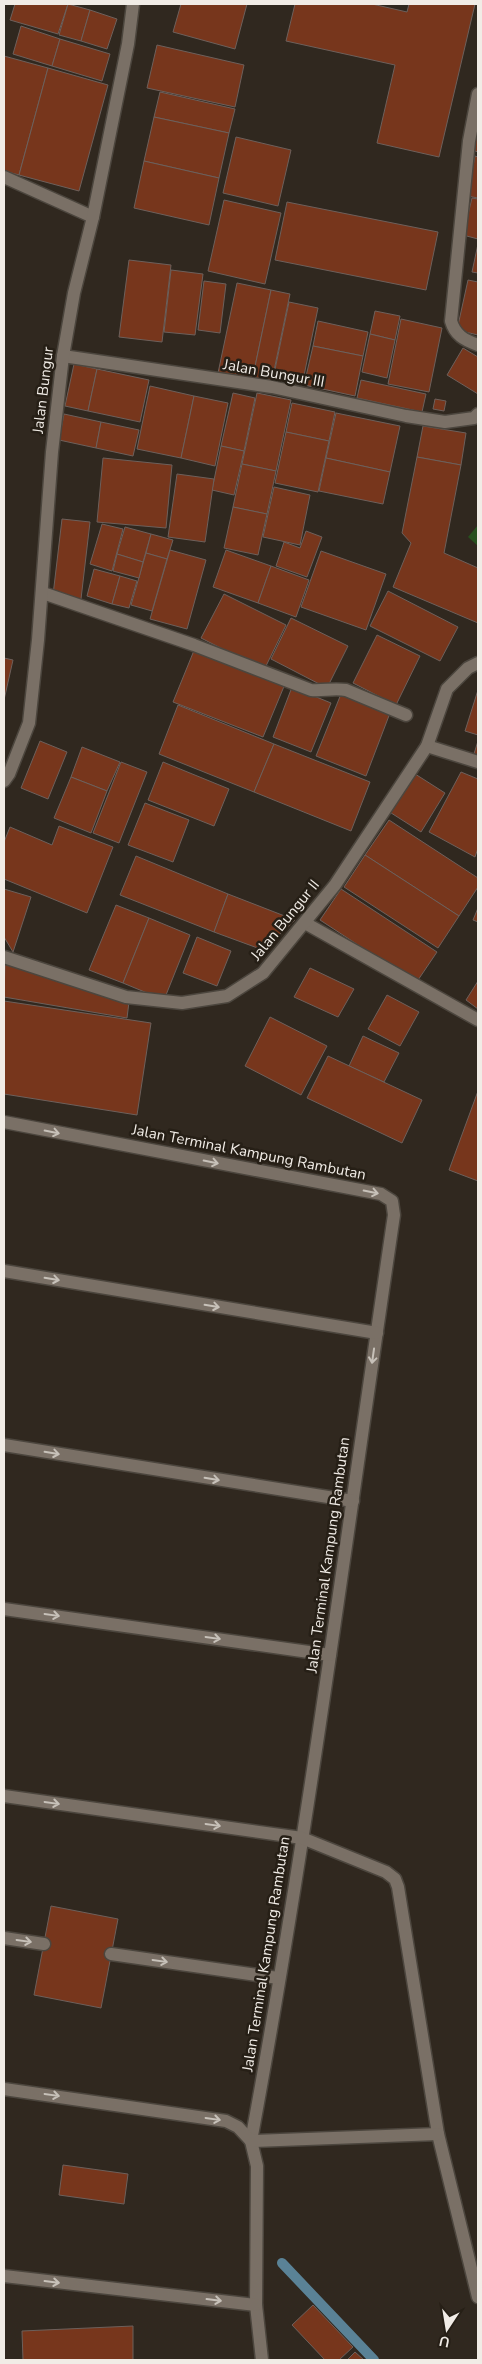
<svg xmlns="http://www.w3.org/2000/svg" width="482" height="2364" viewBox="0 0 482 2364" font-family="'Nunito Sans',sans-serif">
<rect width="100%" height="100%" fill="#30281f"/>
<path fill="#28511f" d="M478 525V546L468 537Z"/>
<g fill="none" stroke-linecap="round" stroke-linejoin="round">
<path stroke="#5a8296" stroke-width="10" d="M282 2263 374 2360"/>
</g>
<g fill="#77361c" stroke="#6d605b">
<path d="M15 4H68L58 34 10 20Z"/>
<path d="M68 4 90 10 81 41 59 35Z"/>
<path d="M181 4H247L235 49 173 32Z"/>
<path d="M295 4H372L407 12 409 4H475L439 157 377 143 395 65 286 41Z"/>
<path d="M90 10 117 19 107 49 81 41Z"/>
<path d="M21 26 60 39 52 66 13 54Z"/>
<path d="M60 39 110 54 102 81 52 66Z"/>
<path d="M157 45 244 65 235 107 147 88Z"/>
<path d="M4 56 48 68 19 175 4 171Z"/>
<path d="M48 68 108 85 79 191 19 175Z"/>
<path d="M160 92 235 109 229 133 154 117Z"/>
<path d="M154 117 229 133 219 178 144 161Z"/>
<path d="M478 122V152L472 150Z"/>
<path d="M236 137 291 150 278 206 223 193Z"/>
<path d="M475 156 478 157V198L467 196Z"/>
<path d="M144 161 219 178 209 225 134 208Z"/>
<path d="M472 198 478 199V239L463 235Z"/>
<path d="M224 200 281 213 265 284 208 271Z"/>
<path d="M287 202 438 232 426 290 275 260Z"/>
<path d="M478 244V273L472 272Z"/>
<path d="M129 260 171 265 162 342 119 337Z"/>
<path d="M171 270 203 274 195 335 164 332Z"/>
<path d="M468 280 478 282V335L457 330Z"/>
<path d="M204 281 226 284 220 333 198 330Z"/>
<path d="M237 283 271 290 252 381 218 373Z"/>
<path d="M271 290 290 294 271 385 252 381Z"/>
<path d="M289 302 318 308 302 385 273 379Z"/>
<path d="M375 311 400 316 395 340 370 334Z"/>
<path d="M401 319 442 328 429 392 388 384Z"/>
<path d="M318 321 368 332 363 356 313 346Z"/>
<path d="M370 334 395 340 387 378 362 372Z"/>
<path d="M313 346 363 356 355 396 304 385Z"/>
<path d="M463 348 478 357V394L447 375Z"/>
<path d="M74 364 97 369 88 411 65 406Z"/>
<path d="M97 369 149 380 140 422 88 411Z"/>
<path d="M361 380 426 394 422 412 357 398Z"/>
<path d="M150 386 194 396 181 458 137 449Z"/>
<path d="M233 393 255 398 244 451 221 446Z"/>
<path d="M257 393 291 400 276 471 242 464Z"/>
<path d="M194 396 228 403 215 466 181 458Z"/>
<path d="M435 399 446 401 444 411 433 409Z"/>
<path d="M292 403 335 412 329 441 286 432Z"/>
<path d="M336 413 400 426 390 472 326 458Z"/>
<path d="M64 414 101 422 96 448 59 440Z"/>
<path d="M101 422 139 430 133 456 96 448Z"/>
<path d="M423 426 466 433 461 465 417 457Z"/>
<path d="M286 432 329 441 318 492 275 483Z"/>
<path d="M221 446 244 451 234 495 212 490Z"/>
<path d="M417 457 461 465 444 553 478 568V623L393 587 411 543 402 533Z"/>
<path d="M103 458 172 465 166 528 97 522Z"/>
<path d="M326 458 390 472 383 504 319 491Z"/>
<path d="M242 464 276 471 267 514 233 507Z"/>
<path d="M177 474 214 479 205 542 168 537Z"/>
<path d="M274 487 310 495 300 545 263 537Z"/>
<path d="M233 507 267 514 258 555 224 548Z"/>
<path d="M62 519 90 522 81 599 53 595Z"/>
<path d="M102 524 123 529 112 571 90 564Z"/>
<path d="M125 527 151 534 143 562 117 554Z"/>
<path d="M306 531 322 537 307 577 276 566 284 542 300 548Z"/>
<path d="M151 534 173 540 167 559 146 553Z"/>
<path d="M170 550 206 560 187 629 150 619Z"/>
<path d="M226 550 271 566 258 603 213 587Z"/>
<path d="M321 551 386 574 366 630 301 607Z"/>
<path d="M146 553 167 559 152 611 131 605Z"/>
<path d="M117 554 143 562 139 578 113 571Z"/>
<path d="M271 566 309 580 296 617 258 603Z"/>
<path d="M94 569 120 576 112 604 87 596Z"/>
<path d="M120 576 137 581 129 608 112 604Z"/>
<path d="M388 591 458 627 440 661 370 626Z"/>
<path d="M224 594 286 625 264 670 201 638Z"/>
<path d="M291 618 348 646 327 688 271 659Z"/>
<path d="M377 635 420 656 396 705 353 683Z"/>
<path d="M195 648 285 684 263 737 173 702Z"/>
<path d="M4 658 13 660 4 700Z"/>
<path d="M292 687 331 703 311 752 273 737Z"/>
<path d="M478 690V735L465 731Z"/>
<path d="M341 694 390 713 366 776 316 756Z"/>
<path d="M178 705 274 744 254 792 159 754Z"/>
<path d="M40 741 67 752 48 799 21 788Z"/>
<path d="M478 741V758L473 757Z"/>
<path d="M274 744 370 782 351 831 254 792Z"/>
<path d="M82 747 120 762 107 791 71 777Z"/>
<path d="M121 762 147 772 119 843 93 833Z"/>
<path d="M163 762 229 789 214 826 148 800Z"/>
<path d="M412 772 445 793 421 832 388 811Z"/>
<path d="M461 772 478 779V848L475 857 429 832Z"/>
<path d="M71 777 107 791 91 833 54 818Z"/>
<path d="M145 803 189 820 173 862 128 845Z"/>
<path d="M389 820 478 878V887L459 916 365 855Z"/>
<path d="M59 826 113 847 87 913 4 879V842L10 827 52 845Z"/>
<path d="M365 855 459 916 438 948 344 887Z"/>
<path d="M136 856 228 894 214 932 120 895Z"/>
<path d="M4 889 31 897 13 952 4 937Z"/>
<path d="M341 889 437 952 416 983 320 920Z"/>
<path d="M228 894 295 920 263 950 214 932Z"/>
<path d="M116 905 149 918 123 983 89 970Z"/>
<path d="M478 908V922L473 920Z"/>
<path d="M149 918 190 935 164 1000 123 983Z"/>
<path d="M197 937 231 951 217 986 183 973Z"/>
<path d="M5 964 129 1002 127 1018 4 997Z"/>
<path d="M310 968 354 989 338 1017 294 997Z"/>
<path d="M478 981V1009L466 1000Z"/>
<path d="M387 995 419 1012 400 1046 368 1029Z"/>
<path d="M4 1001 151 1023 137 1115 4 1094Z"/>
<path d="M270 1017 327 1046 301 1095 245 1066Z"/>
<path d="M363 1036 399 1053 384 1082 349 1066Z"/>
<path d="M328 1056 422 1100 402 1143 307 1098Z"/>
<path d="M478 1091V1181L449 1170Z"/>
<path d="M51 1906 118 1919 101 2008 34 1995Z"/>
<path d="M63 2165 128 2174 124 2204 59 2195Z"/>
<path d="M313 2305 353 2347 339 2360H325L292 2325Z"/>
<path d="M133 2326V2360H23L22 2331Z"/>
<path d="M355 2352 364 2360H347Z"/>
</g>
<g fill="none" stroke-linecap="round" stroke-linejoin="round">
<defs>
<g id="service">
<path d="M4 1122 381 1194 392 1201 394 1215C348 1524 308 1834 251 2141L257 2166 256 2305 262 2360"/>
<path d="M4 1271 377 1333"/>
<path d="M4 1445 353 1501"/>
<path d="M4 1609 330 1655"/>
<path d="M4 1796 302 1838 386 1872 395 1879 398 1887 438 2134 478 2297"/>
<path d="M4 1938 44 1944"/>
<path d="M111 1954 278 1978"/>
<path d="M4 2089 226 2121 238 2127 251 2141 438 2134"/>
<path d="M4 2276 256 2305"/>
</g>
<g id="minor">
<path d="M478 94 469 141 451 321C455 335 464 340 478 345"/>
<path d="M4 177 93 217"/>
<path d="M63 356 272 387 406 416 445 422 474 418 478 414"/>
<path d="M43 593 194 645 311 690C323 691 334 688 346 690L406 715"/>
<path d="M427 746 478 762"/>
<path d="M305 923 478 1020"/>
<path d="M4 957 126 997 182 1003 227 996 263 973 335 885 427 746 447 689 468 668 478 663"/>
</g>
<path id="tertiary" d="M4 781 9 774 29 723 38 640 52 452 63 356 74 293 93 217 128 44 133 4"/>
</defs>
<use href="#service" stroke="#4c463e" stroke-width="15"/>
<use href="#minor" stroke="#4c463e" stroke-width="15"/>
<use href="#tertiary" stroke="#4c463e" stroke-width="15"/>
<use href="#service" stroke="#7a7066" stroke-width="12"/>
<use href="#minor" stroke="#7a7066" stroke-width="12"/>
<use href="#tertiary" stroke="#7a7066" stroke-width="12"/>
</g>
<defs><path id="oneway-shaft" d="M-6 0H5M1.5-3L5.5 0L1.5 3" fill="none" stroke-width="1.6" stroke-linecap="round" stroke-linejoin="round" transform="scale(1.25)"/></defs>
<g stroke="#c7c1b9">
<use href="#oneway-shaft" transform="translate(52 1132) rotate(11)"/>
<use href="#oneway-shaft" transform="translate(211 1162) rotate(11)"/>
<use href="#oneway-shaft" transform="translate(371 1192) rotate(11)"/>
<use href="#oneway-shaft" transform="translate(52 1279) rotate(9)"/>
<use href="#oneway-shaft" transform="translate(212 1306) rotate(9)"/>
<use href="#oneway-shaft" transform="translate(373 1356) rotate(98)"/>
<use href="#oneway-shaft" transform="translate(52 1453) rotate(9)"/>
<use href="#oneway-shaft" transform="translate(212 1479) rotate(9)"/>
<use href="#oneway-shaft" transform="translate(52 1615) rotate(8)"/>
<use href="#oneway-shaft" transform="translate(213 1638) rotate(8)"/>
<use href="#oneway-shaft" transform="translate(52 1803) rotate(8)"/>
<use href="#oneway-shaft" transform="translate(213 1825) rotate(8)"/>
<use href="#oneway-shaft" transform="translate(24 1941) rotate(8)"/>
<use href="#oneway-shaft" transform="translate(160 1961) rotate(8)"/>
<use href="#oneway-shaft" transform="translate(52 2095) rotate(8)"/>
<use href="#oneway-shaft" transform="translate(213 2119) rotate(8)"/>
<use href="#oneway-shaft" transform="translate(52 2282) rotate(7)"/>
<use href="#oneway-shaft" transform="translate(214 2300) rotate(7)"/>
</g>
<g text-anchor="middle" stroke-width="5" stroke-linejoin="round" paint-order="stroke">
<g font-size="15" fill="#f1ece6" stroke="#261f16">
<text transform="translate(274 373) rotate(10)" y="5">Jalan Bungur III</text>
<text transform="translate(43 390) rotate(-83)" y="5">Jalan Bungur</text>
<text transform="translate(285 920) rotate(-51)" y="5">Jalan Bungur II</text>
<text transform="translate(249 1152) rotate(11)" y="5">Jalan Terminal Kampung Rambutan</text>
<text transform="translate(328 1555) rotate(-82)" y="5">Jalan Terminal Kampung Rambutan</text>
<text transform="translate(266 1954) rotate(-81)" y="5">Jalan Terminal Kampung Rambutan</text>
</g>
</g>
<rect width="482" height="2364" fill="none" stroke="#f1ece6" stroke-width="10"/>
<g transform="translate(447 2329) rotate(192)" stroke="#261f16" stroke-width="4" paint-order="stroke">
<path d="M0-4L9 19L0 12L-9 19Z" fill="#f1ece6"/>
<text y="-8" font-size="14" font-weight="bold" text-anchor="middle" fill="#f1ece6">U</text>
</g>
</svg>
